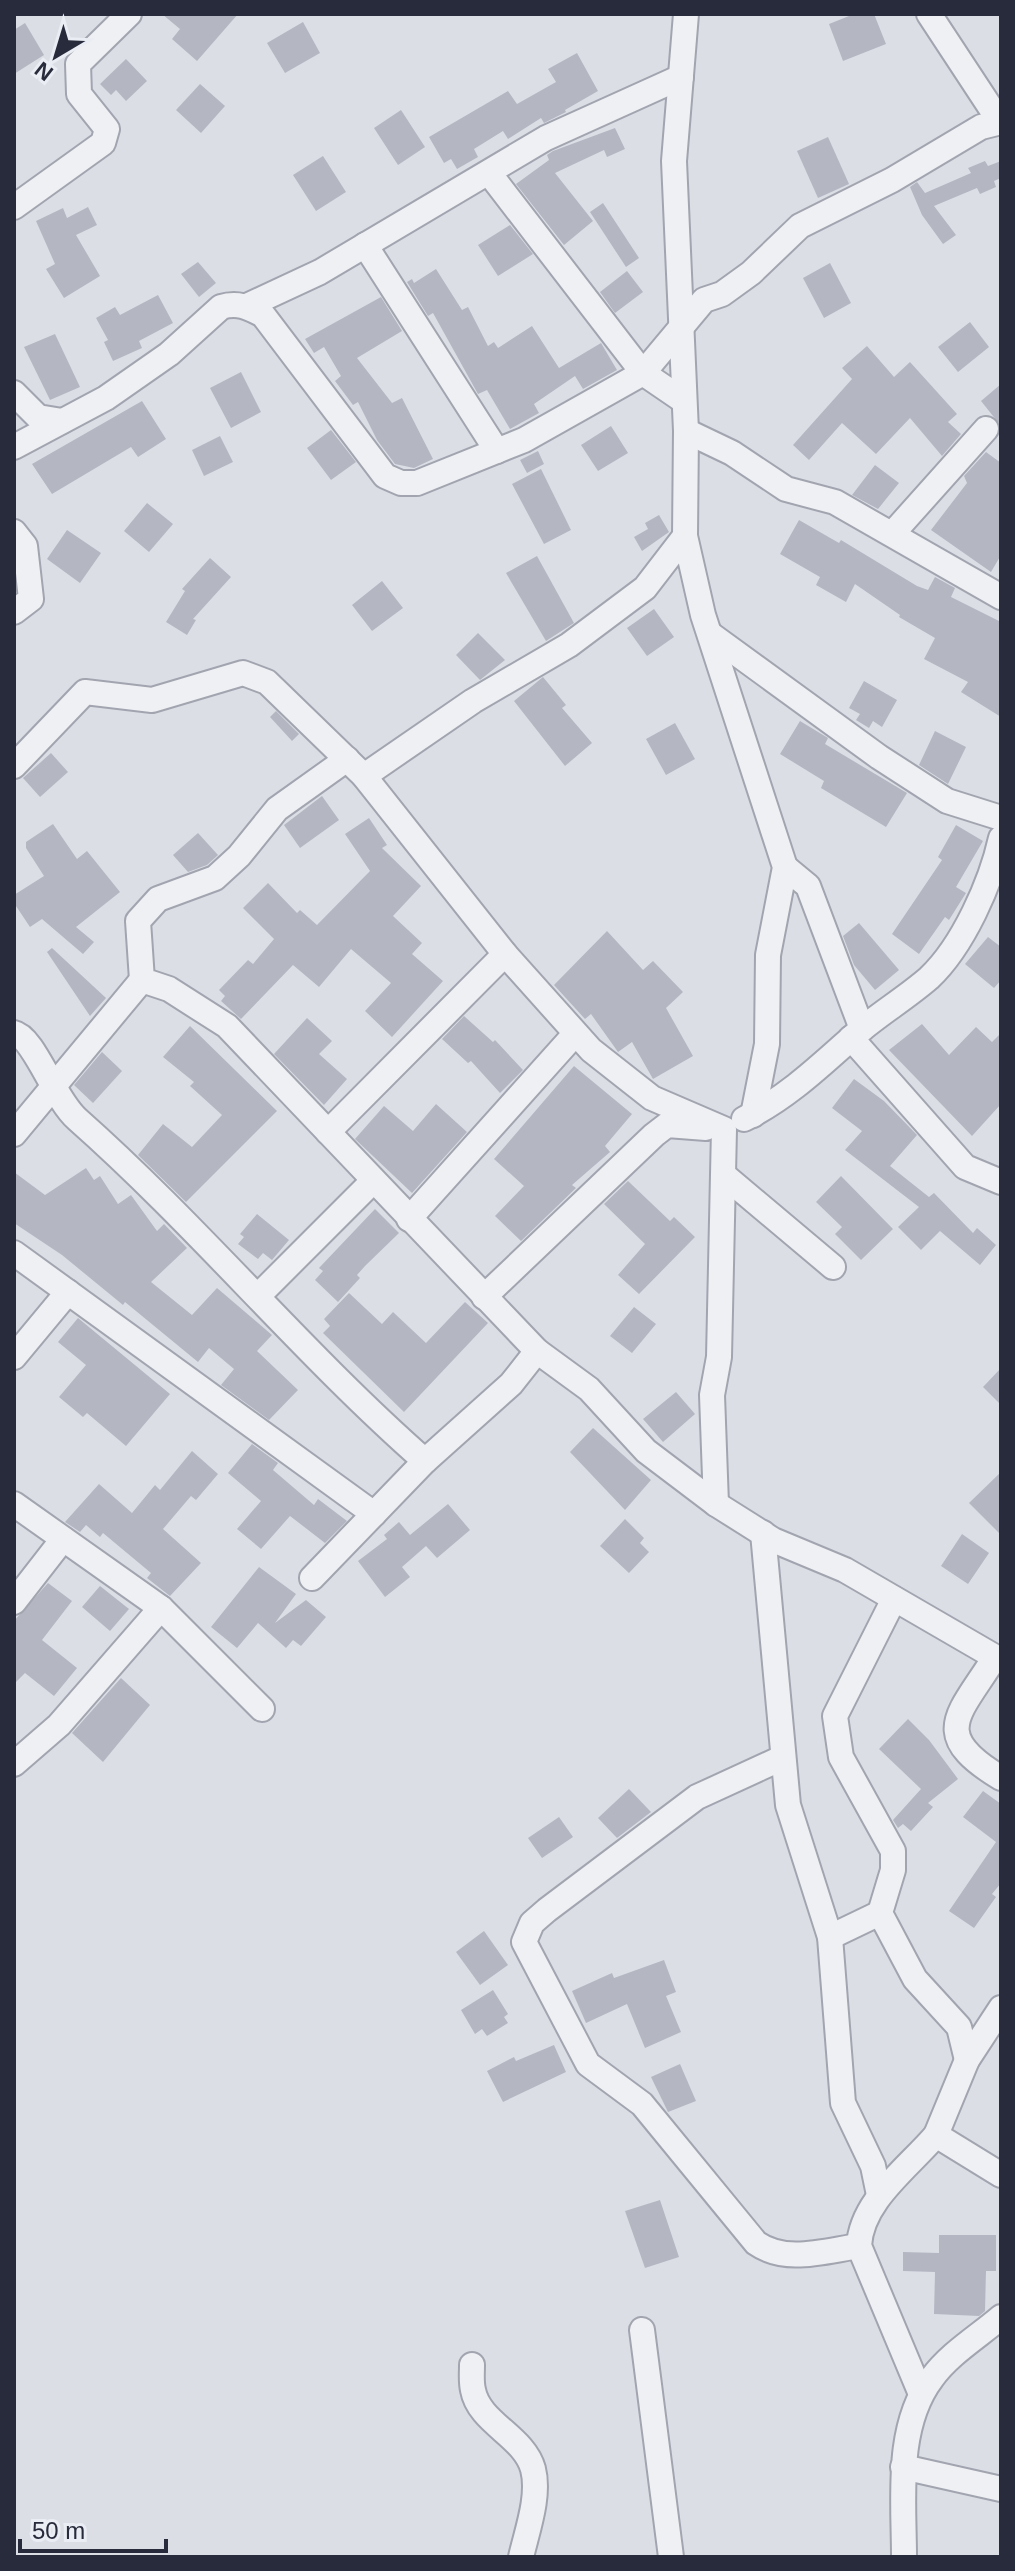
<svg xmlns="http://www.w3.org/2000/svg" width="1015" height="2571" viewBox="0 0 1015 2571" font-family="Helvetica,sans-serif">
<rect width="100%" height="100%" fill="#dcdee6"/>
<g fill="#b4b7c2">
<path d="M162 14H238L197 61 172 39 180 29Z"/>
<path d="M854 14H874L886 44 843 61 829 24Z"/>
<path d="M303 22 320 53 285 73 267 43Z"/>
<path d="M25 23 44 55 14 74V30Z"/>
<path d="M577 53 598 91 565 110 566 112 544 123 541 118 508 139 503 131 474 149 478 157 457 169 451 159 444 163 429 137 508 91 517 104 556 82 548 69Z"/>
<path d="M126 59 147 81 126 101 116 90 111 95 100 84Z"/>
<path d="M200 84 225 106 201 133 176 110Z"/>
<path d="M401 110 425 147 398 165 374 128Z"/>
<path d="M615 128 625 149 607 157 604 150 555 173 593 221 564 245 516 184 549 160 547 155 553 151Z"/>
<path d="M828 137 849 184 818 198 797 151Z"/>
<path d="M323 156 346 192 316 211 293 175Z"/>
<path d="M985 161 988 166 1001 161V178L994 181 996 187 980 194 977 188 934 206 956 235 943 244 922 215 910 187 917 182 925 193 971 173 968 168Z"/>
<path d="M603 203 639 258 626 267 590 212Z"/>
<path d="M88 207 97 225 76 235 100 276 64 298 46 269 55 264 36 221 63 208 67 218Z"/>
<path d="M510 225 533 254 498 276 478 245Z"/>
<path d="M198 262 216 283 199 297 181 274Z"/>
<path d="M830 263 851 303 824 318 803 278Z"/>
<path d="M436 269 462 310 468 307 488 346 494 342 498 348 532 326 559 368 601 343 617 370 583 389 575 376 534 404 539 413 510 429 487 390 478 394 433 313 428 316 407 282 412 279 414 283Z"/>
<path d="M627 271 643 292 615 313 600 292Z"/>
<path d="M158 295 173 323 139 341 142 348 113 361 104 342 108 340 96 318 115 307 120 315Z"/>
<path d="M381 297 402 331 357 358 392 403 402 398 433 459 414 468 395 464 377 440 358 402 353 405 335 381 341 376 324 347 314 353 305 339Z"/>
<path d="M970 322 989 347 958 372 938 347Z"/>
<path d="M55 334 80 387 50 400 24 347Z"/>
<path d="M867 346 894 377 910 362 957 414 948 422 961 434 942 456 910 418 876 454 842 423 809 460 793 445 852 379 842 368Z"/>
<path d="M241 372 261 412 231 428 210 388Z"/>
<path d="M1001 384V426L981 401Z"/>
<path d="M142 401 166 439 138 457 131 447 52 494 32 464Z"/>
<path d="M611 426 628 453 598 471 581 445Z"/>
<path d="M331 430 356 462 331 480 307 448Z"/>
<path d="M220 436 233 462 204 476 192 450Z"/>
<path d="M538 451 544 464 527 473 520 460Z"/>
<path d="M986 452 1001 463V555L991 572 931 530 967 483 964 476Z"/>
<path d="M875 465 899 483 878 509 852 495Z"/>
<path d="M541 469 571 530 544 544 512 484Z"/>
<path d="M147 503 173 524 149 552 124 531Z"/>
<path d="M659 515 669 532 642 551 634 537 648 529 645 523Z"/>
<path d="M799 520 839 543 841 540 917 586 928 590 935 577 955 588 951 597 1001 622V717L961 692 968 682 924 659 935 638 899 617 900 615 855 584 846 602 816 585 820 577 780 554Z"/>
<path d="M67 530 101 553 80 583 47 559Z"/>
<path d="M537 556 574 623 546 641 506 573Z"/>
<path d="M210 558 231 577 193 619 196 620 187 635 166 622 185 591 182 589Z"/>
<path d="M382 581 403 608 372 631 352 605Z"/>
<path d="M654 609 674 637 647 656 627 628Z"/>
<path d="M478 633 505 660 480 680 456 655Z"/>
<path d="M543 677 566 705 562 708 592 743 565 766 514 701Z"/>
<path d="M864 681 897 700 882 727 873 721 869 728 856 720 860 714 849 708Z"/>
<path d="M276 711 299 734 292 741 270 717Z"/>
<path d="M800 721 828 738 825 744 907 793 886 827 821 788 824 781 780 754Z"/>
<path d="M675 723 695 759 666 775 646 739Z"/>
<path d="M935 731 966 747 948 784 919 765Z"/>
<path d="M51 753 68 772 40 797 23 778Z"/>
<path d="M322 796 339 820 300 848 284 825Z"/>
<path d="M369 818 387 845 382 848 421 886 393 916 422 943 412 954 443 981 392 1037 365 1011 391 983 351 949 319 987 293 965 241 1019 221 1001 225 996 219 990 248 960 253 964 274 939 243 908 268 883 297 913 300 910 317 925 370 871 345 834Z"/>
<path d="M53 824 77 859 87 851 120 892 76 927 94 942 83 954 42 919 30 927 14 903V895L44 876 26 848V842Z"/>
<path d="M956 825 983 841 956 887 966 893 949 920 945 917 919 954 892 934 942 860 938 857Z"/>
<path d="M198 833 218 855 207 865 188 872 173 855Z"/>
<path d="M859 923 899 970 875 990 854 965 843 936Z"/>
<path d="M607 931 643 970 653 961 683 992 666 1008 693 1056 653 1079 632 1042 618 1052 591 1014 585 1019 554 985Z"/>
<path d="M988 937 1001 947V980L994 988 965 964Z"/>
<path d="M52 948 106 998 90 1016 47 952Z"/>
<path d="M464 1016 493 1042 495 1040 523 1070 500 1093 471 1061 468 1063 442 1039Z"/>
<path d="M307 1018 332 1041 319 1054 347 1079 324 1105 274 1054Z"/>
<path d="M922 1024 949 1055 976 1027 992 1042 1001 1033V1104L972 1136 889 1050Z"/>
<path d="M190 1026 277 1111 186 1202 138 1155 163 1124 192 1147 222 1115 190 1086 194 1082 163 1057Z"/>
<path d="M102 1052 122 1071 93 1103 74 1085Z"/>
<path d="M574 1066 632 1114 605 1146 610 1152 572 1185 576 1188 521 1241 495 1216 524 1186 494 1159Z"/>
<path d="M854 1079 884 1101 917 1135 890 1166 929 1197 934 1193 973 1233 977 1228 996 1245 980 1265 940 1231 921 1250 898 1227 919 1207 845 1150 862 1131 832 1108Z"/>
<path d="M436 1104 467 1132 412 1193 355 1139 384 1106 413 1131Z"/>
<path d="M86 1168 94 1180 100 1176 118 1204 131 1195 157 1231 164 1224 187 1248 151 1282 192 1315 217 1288 272 1335 257 1351 298 1390 269 1420 221 1385 234 1369 209 1348 198 1362 125 1302 123 1305 62 1255 14 1223V1172L45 1195Z"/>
<path d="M841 1176 893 1229 861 1260 835 1234 842 1227 816 1202Z"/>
<path d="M628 1181 670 1221 674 1217 695 1237 639 1294 618 1275 645 1244 604 1204Z"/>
<path d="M375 1209 399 1233 365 1266 357 1275 360 1278 338 1302 315 1280 323 1271 319 1268Z"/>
<path d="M257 1214 289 1240 272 1260 263 1253 258 1259 238 1244 244 1237 240 1234Z"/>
<path d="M349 1293 382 1324 393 1312 426 1343 465 1302 488 1323 404 1412 323 1333 330 1326 324 1319Z"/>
<path d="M634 1307 656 1324 632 1353 610 1336Z"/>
<path d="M78 1318 170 1394 126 1446 87 1413 83 1417 59 1397 86 1365 58 1342Z"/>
<path d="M1001 1368V1405L983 1387Z"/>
<path d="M676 1392 695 1414 663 1442 643 1419Z"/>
<path d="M593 1428 651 1480 625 1510 570 1452Z"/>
<path d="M252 1444 278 1463 273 1470 314 1505 318 1499 347 1521 325 1543 290 1516 261 1549 237 1529 261 1501 228 1473Z"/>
<path d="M192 1451 218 1474 196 1500 191 1496 163 1529 201 1563 170 1596 147 1578 151 1573 103 1533 100 1537 86 1525 80 1532 65 1522 99 1484 132 1513 155 1485 160 1490Z"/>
<path d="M1001 1472V1535L969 1503Z"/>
<path d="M448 1504 470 1530 437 1558 426 1546 402 1567 410 1577 385 1597 358 1561 387 1539 384 1535 399 1522 410 1535Z"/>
<path d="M625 1519 644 1538 640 1543 649 1552 629 1573 600 1546Z"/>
<path d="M962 1534 989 1553 968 1584 941 1566Z"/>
<path d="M259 1567 296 1594 275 1623 306 1600 326 1617 301 1646 293 1640 286 1648 258 1623 237 1648 211 1627Z"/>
<path d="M48 1583 72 1601 42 1640 77 1668 54 1696 25 1673 14 1684V1621Z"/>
<path d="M100 1586 129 1609 110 1631 82 1607Z"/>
<path d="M121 1678 150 1705 103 1762 72 1733Z"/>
<path d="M908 1719 929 1740 958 1779 928 1803 933 1807 911 1831 903 1824 898 1828 893 1820 921 1789 879 1749Z"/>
<path d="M629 1789 651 1812 617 1838 598 1818Z"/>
<path d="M983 1791 1001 1804V1883L992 1894 996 1897 974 1928 949 1911 996 1842 963 1817Z"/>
<path d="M559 1817 573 1837 542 1858 528 1838Z"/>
<path d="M484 1931 508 1965 480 1985 456 1952Z"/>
<path d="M664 1960 676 1992 666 1996 681 2032 645 2048 627 2004 586 2023 572 1991 612 1973 614 1978Z"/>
<path d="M493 1990 508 2014 504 2017 508 2023 487 2036 482 2029 475 2034 461 2010Z"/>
<path d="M554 2045 566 2072 503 2102 487 2071 514 2057 516 2061Z"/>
<path d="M680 2064 696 2101 668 2112 651 2077Z"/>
<path d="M660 2200 679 2257 645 2268 625 2211Z"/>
<path d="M939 2235H996V2271H986L985 2311 979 2316 934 2314 935 2272 903 2271V2252L939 2253Z"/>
</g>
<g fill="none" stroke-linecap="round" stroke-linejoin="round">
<defs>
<g id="minor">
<path d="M686 14 674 161 686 431 685 536 703 615 785 867 768 955 767 1044 753 1115"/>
<path d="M929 14 1000 122"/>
<path d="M489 173 643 373 684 401"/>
<path d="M14 207 103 143 107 129 79 94 78 64 129 14"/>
<path d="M365 245 497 451"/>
<path d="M247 306 320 272 546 138 681 77"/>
<path d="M14 393 38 417 62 421"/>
<path d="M686 431 732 453 786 489 835 502 1001 597"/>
<path d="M14 447 106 398 169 354 221 307C238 302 248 307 263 315L385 476 401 483H417L524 440 643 373 704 300 722 294 751 273 800 226 892 180 981 127 1001 122"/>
<path d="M14 532 25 546 31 599 14 612"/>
<path d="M893 533 986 429"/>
<path d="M710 634 879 757 947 801 1001 818"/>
<path d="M347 759 277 809 239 856 215 878 158 899 138 921 142 980 169 989 227 1026 537 1351 589 1389 646 1451 716 1504 773 1540 845 1570 995 1657C959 1715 928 1734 1001 1778"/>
<path d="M14 766 85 692 152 700 243 673 267 682 364 776 505 954 591 1050 652 1098 724 1129 719 1357 712 1395 716 1504"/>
<path d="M364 776 473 701 569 645 645 588 685 536"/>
<path d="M785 867 808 886 862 1029"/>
<path d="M14 1033C34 1037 54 1099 77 1119 199 1227 303 1354 425 1461L511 1384 537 1351"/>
<path d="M851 1038 965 1167 1001 1182"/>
<path d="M744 1119C787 1098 821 1065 856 1034 879 1014 906 998 929 978 963 946 991 883 1001 838"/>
<path d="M328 1132 505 954"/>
<path d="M14 1134 142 980"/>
<path d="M726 1177 833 1267"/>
<path d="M409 1219 575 1034"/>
<path d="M14 1253 374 1514"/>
<path d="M258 1296 373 1181"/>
<path d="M484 1297 654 1135 667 1125 706 1128"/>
<path d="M14 1357 68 1292"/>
<path d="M14 1504 161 1608 262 1709"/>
<path d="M763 1533 788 1805 830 1937 843 2103 873 2166 879 2195"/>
<path d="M312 1578 425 1461"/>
<path d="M894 1599 835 1716 841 1757 893 1851V1870L880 1913 915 1979 959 2027 967 2060"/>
<path d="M14 1602 63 1539"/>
<path d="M782 1758 697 1797 547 1910 532 1923 524 1942 588 2064 642 2104 756 2243C786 2264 824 2251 859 2246"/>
<path d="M14 1764 59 1725 161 1608"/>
<path d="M830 1937 880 1913"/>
<path d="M1001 2008 967 2060 936 2135 1001 2175"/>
<path d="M642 2330 671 2557"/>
<path d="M472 2365C472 2373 471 2382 473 2390 479 2423 524 2436 533 2469 540 2496 527 2531 521 2557"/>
<path d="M921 2394 859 2246C861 2201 908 2168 936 2135"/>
<path d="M903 2467 1001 2489"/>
<path d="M904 2557C904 2499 895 2427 932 2378 949 2354 979 2336 1001 2317"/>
</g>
</defs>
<use href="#minor" stroke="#a2a5af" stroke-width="28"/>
<use href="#minor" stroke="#eff0f4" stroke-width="24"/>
</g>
<rect width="1015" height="2571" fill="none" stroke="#272b3b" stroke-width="32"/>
<g transform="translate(56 56) rotate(218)" stroke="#ebedf4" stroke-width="6" paint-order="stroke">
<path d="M0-6L14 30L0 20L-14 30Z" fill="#272b3b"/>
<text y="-12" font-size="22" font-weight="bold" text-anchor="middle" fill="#272b3b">N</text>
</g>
<path d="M20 2539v12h146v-12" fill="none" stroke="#272b3b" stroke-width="4"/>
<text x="32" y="2539" font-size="24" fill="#272b3b" stroke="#ebedf4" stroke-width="6" paint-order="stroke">50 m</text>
</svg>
